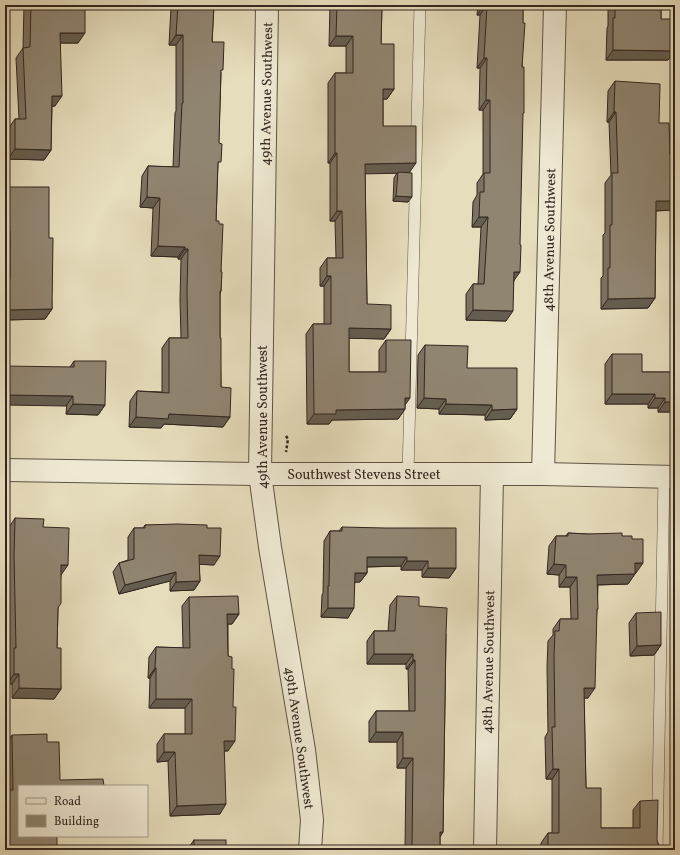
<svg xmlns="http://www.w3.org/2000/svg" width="680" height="855" viewBox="0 0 680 855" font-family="Vollkorn,serif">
<rect width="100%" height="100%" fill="#e6ddbc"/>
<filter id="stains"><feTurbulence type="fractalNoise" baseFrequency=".005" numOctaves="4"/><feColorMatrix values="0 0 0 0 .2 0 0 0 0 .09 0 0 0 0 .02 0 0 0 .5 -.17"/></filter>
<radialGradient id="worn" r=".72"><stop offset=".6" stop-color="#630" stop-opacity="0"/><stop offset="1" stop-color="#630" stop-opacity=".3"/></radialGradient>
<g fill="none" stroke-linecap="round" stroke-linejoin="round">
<defs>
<g id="service">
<path d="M408 474 420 5"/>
<path d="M657 850 664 477"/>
</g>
<g id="minor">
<path d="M5 470 260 474H543L675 477"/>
<path d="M543 474 555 5"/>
<path d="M485 850 492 474"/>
</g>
<path id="tertiary" d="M267 5 260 474 270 547 304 750 312 820 310 850"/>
</defs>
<use href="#service" stroke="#5f5346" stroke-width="12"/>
<use href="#minor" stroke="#5f5346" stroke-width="24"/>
<use href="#tertiary" stroke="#5f5346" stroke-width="24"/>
<path stroke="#32251f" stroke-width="2.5" stroke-dasharray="3 2" stroke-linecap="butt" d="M286 436 288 439 286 452"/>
<use href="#service" stroke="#efe9d3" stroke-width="11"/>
<use href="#minor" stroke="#efe9d3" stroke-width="22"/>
<use href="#tertiary" stroke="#efe9d3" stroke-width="22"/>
</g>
<g fill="#7c7261" stroke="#32251f">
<path d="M24 5H85L78 43H60L55 106H52L51 150 44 160 8 159V129L15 119H19L16 58 23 48Z"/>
<path d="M172 5H214L212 42 221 73 216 221 221 272V291L220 294V338L221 387 230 417 223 427 164 424 161 428 129 427 130 401 137 391 162 392V348L169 338H181L180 300 181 259H178V257L151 256 153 208 140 207 142 176 148 166 173 167 175 113 176 111V45H169L171 7Z"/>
<path d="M330 5H382L381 44 394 89 387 99H383V126L409 173 408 202 393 201 394 178 397 173H365L367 304 391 329 384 339 349 338V372H379V350L386 340 405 404V409L398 419 332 420 329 424H307L306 334 313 324H324V286H320V268L327 258H336L335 221H330V163H328V83L335 73H346V46H329Z"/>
<path d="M478 5H523L522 67V115L514 280 506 321 466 320V294L473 284H478L481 227H472L473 202 477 195V183L483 174V110H479L480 68H477L480 15H477Z"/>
<path d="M608 5H661V19L668 60H606L607 28 608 26Z"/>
<path d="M615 81 659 123 670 154 675 153V210L656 211 655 298 648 308 601 309V278L603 276V235L605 233V183L611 175 609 122H607L608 91Z"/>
<path d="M9 187 49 238 52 309 45 319 5 320V193Z"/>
<path d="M425 345 467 368 517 409 510 419 485 420V415L439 414V409L417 408 418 355Z"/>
<path d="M612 354 642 372H675V412H658V408H648V404H605V364Z"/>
<path d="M74 361 105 405 98 415 66 414 70 367Z"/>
<path d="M15 518 43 527 61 575 58 608 57 648 61 689 54 699 12 698V684H7V658L9 655 7 565 8 529Z"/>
<path d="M145 525 207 528 214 565 199 564 200 581 194 590 170 591V581L119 594 113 572 119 563 128 560V537L134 528H143Z"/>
<path d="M342 527 456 568 449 578 422 577V570H401V566L367 567V573L360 582H355L348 618 321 617 322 595 323 593 324 541 330 531H339Z"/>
<path d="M568 533 622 536 632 539 636 573H635L628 584 598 585 597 611 588 698H584L586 788 601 828H633V810L640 801 661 850H541V843L548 833H552V779H546L545 737 548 732 547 666 548 641 553 635V629L560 619H571L570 587H559V575L547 574 549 546 556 536H566Z"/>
<path d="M397 596 419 606 446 634 443 832 440 837V850L405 848 406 768H397V742H369V721L376 711H409L408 669H406V664H367V641L374 631H388L390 605Z"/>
<path d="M189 597 239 614 232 624H228V751H224L220 814 170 816 168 761 157 762V744L164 734H185V708H149L150 678H148L149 657 156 647 183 648 182 606Z"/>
<path d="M636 613 661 645 654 655 630 656 629 623Z"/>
<path d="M12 735 19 786 57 850H5V796L6 794 5 745Z"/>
<path d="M194 840 226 850H187Z"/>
</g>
<g fill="#655d4f" stroke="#32251f">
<path d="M484 5H487L480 15H477Z"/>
<path d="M60 33H85L78 43H53Z"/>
<path d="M176 35H183L176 45H169Z"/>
<path d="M336 36H353L346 46H329Z"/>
<path d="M613 50 675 51 668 60H606Z"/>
<path d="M484 58H487L480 68H477Z"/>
<path d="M383 89H394L387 99H376Z"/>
<path d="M52 96H62L55 106H45Z"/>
<path d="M486 100H490L483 110H479Z"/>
<path d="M614 112H616L609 122H607Z"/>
<path d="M15 149 51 150 44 160 8 159Z"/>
<path d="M335 153H337L330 163H328Z"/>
<path d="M416 163 409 173 358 174 365 164Z"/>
<path d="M396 196 412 197 408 202 393 201Z"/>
<path d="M147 197 160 198 153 208 140 207Z"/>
<path d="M656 201H675V210L649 211Z"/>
<path d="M337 211H342L335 221H330Z"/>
<path d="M479 217H488L481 227H472Z"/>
<path d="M9 231H10L5 238V236Z"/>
<path d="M158 246 185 247 178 257 151 256Z"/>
<path d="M185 249H188L181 259H178Z"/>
<path d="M514 272H520L513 282Z"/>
<path d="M327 276H331L324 286H320Z"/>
<path d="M655 298 648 308 601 309 608 299Z"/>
<path d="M52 309 45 319 5 320V312L7 310Z"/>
<path d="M473 310 513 311 506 321 466 320Z"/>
<path d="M349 328 391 329 384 339 342 338Z"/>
<path d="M612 394H655L648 404H605Z"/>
<path d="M5 395 73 396 66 406 5 405Z"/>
<path d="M405 398H410L403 408Z"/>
<path d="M424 398 446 399 439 409 417 408Z"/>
<path d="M655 398H665L658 408H648Z"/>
<path d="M665 402H675V412H658Z"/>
<path d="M73 404 105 405 98 415 66 414Z"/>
<path d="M446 404 492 405 485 415 439 414Z"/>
<path d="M405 409 398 419 332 420 329 424H307L314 414 336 410Z"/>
<path d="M517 409 510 419 485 420 492 410Z"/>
<path d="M169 414 230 417 223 427 164 424 161 428 129 427 136 417Z"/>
<path d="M199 555 220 556 214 565 193 564Z"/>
<path d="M367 557H407L401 566 360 567Z"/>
<path d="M407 561H428L422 570H401Z"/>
<path d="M635 563H643L636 573H628Z"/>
<path d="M554 564 566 565 559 575 547 574Z"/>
<path d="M61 565H68L61 575H54Z"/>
<path d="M428 568H456L449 578 422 577Z"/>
<path d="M176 572 170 581 119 594 125 585Z"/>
<path d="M355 573H367L360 582H349Z"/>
<path d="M635 574 628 584 590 585 597 575Z"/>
<path d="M566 577H577L570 587H559Z"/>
<path d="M200 581 194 590 170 591 176 582Z"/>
<path d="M328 608H354L348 618 321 617Z"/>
<path d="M227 614H239L232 624H221Z"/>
<path d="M661 645 654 655 630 656 637 646Z"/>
<path d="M374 654H413L406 664H367Z"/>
<path d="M413 660H415L408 669H406Z"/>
<path d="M155 668H156L150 678H148Z"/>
<path d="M14 674H19L12 684H7Z"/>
<path d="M19 688 61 689 54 699 12 698Z"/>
<path d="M584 688H595L588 698H577Z"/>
<path d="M156 699H192L185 708H149Z"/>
<path d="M376 732H403L397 742H369Z"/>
<path d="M224 741H235L228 751 217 750Z"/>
<path d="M164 752H175L168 761 157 762Z"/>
<path d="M403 758H413L406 768H397Z"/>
<path d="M553 769H559L552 779H546Z"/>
<path d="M226 804 220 814 170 816 177 806Z"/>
<path d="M440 832H443L436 842Z"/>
<rect x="612" y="849" width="49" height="1"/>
</g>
<g fill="#908571" stroke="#32251f">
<path d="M31 5H85V33H60L62 96H52L51 150 15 149V119H26L23 48 30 47Z"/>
<path d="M178 5H214L212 42H224L223 70H221L219 143 222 144 221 162H218L216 221H219V224H223L221 272H222L221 291H220V338H221V387L231 388 230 417 169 414 168 419 136 417 137 391 169 393V338H188L187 291 188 249H185V247L158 246 160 198 147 197 148 166 179 167 182 103H183V35H176Z"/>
<path d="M337 5H382L381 44H394V89H383V126H416V163L365 164 367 304 391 305V329L349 328V372H386V340H411L410 398H405V409L336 410V414H314L313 324H331V276H327V258H343L342 211H337V153H335V73H353V36H336Z"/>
<path d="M487 5H523V23H525L522 67H524V113H523L520 245H521L520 272H514L513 311 473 310V284H484L488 217H479L480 192H484V173H490V100H486L487 58H484Z"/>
<path d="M615 5H661V19H675V51L613 50V18H615Z"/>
<path d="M615 81 660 84 659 123H669L670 154 675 153V201H656L655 298 608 299V268H610V225H612V173H618L616 112H614Z"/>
<path d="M398 172 412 173V197L396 196Z"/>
<path d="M9 187H49V238H53L52 309 7 310 6 279H10V231H9Z"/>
<path d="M425 345 468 346 467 368H517V409L492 410V405L446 404V399L424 398Z"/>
<path d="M612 354H642V372H675V402H665V398H655V394H612Z"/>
<path d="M74 361H106L105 405 73 404V396L5 395V366L74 367Z"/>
<path d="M15 518 44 519 43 527 69 528 68 565H61V603L58 608 57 648H61V689L19 688V674H14V648H16L14 555Z"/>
<path d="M177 524 207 525V528H221L220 556 199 555 200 581 176 582V572L125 585 119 563 134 559V528H145V525Z"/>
<path d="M342 527 385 528H456V568H428V561H407V557H367V573H355L354 608H328V586H329L330 531H342Z"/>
<path d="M568 533 588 534 622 533V536H632V539H643V563H635V574L597 575 598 609H597L595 688H584L586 788H601V828H640V801L658 800 657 840 658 844 661 846V849L548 850V833H559V769H553L552 727H555L554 656 555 631H559L560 619H578L577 577H566V565L554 564 556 536H568Z"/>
<path d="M238 596 239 614H227L228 656 232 657V669H234L233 707H236L235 741H224L226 804 177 806 175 752H164V734H192V699H156V668H155L156 647 190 648 189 597Z"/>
<path d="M397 596 419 597V606L447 608 446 634 443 832H440V850H401V848H412L413 758H403V732H376V711H415V660H413V654H374V631H395Z"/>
<path d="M661 612V645L637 646 636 613Z"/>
<path d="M47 734V742H59L60 780 103 779 104 786H19V836H57V850H9V827H8L9 790H13L12 735Z"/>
<rect x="194" y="840" width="32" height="10"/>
</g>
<g text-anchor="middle" stroke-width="3" stroke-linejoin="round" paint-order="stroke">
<g font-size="14" fill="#32251f" stroke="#efe9d3">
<text transform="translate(266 94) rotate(-89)" y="5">49th Avenue Southwest</text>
<text transform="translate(549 240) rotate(-89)" y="5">48th Avenue Southwest</text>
<text transform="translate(262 417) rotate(-90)" y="5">49th Avenue Southwest</text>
<text x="364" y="479">Southwest Stevens Street</text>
<text transform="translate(488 662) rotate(-89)" y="5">48th Avenue Southwest</text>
<text transform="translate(300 738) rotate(82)" y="5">49th Avenue Southwest</text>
</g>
</g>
<rect width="680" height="855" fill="none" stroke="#e6ddbc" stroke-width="20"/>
<rect x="6" y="6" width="668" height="843" fill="none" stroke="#32251f" stroke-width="2"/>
<rect x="10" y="10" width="660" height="835" fill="none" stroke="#32251f"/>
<rect x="18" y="785" width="130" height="52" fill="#efe9d3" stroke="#a39b8b"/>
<rect x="26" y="798" width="20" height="6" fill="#efe9d3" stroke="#a39b8b"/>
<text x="54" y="805" font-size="12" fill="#32251f">Road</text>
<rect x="26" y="815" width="20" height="12" fill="#908571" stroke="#a39b8b"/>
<text x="54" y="825" font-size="12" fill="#32251f">Building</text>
<rect width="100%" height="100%" filter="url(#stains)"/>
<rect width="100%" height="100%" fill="url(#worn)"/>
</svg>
